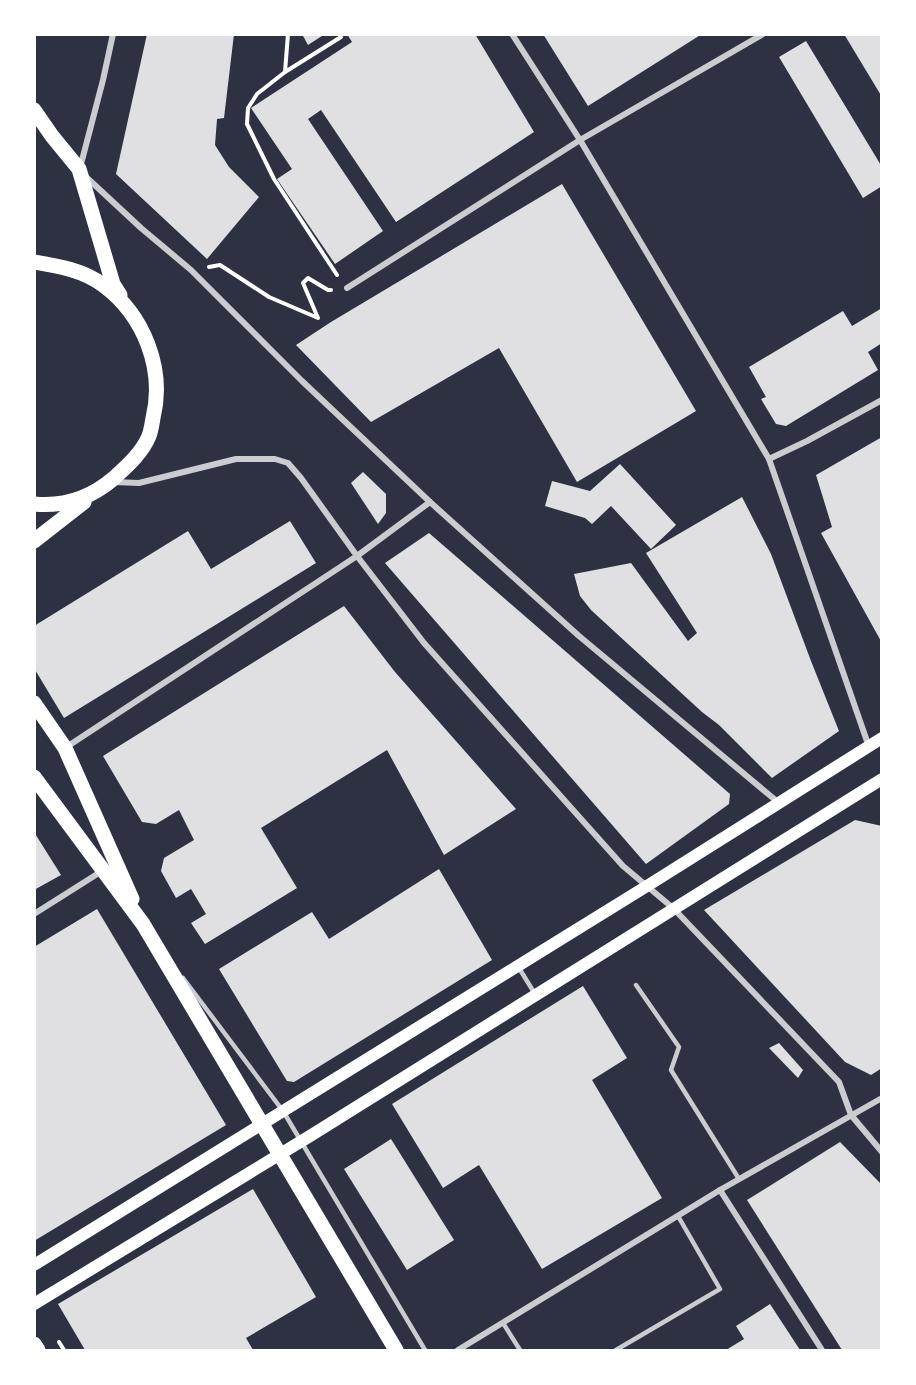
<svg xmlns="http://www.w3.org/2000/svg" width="916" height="1385" viewBox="0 0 916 1385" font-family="Helvetica,sans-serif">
<rect width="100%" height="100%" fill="#2d3142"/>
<g fill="#e0e0e3">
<path d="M147 34H234L224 118 217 119 215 145 229 167 259 197 207 259 116 174Z"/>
<path d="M302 34H325L308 45Z"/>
<path d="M347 34H475L534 132 396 222 321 110 308 119 383 231 335 264 277 179 292 169 251 108 352 42Z"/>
<path d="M543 34H702L588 106Z"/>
<path d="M844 34H882V97Z"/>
<path d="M806 41 882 167V186L863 198 779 57Z"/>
<path d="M562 184 696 411 577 482 499 348 371 422 296 345 331 322Z"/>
<path d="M882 308V343L868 352 878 370 786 426 776 424 761 399 766 397 749 367 843 311 852 326Z"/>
<path d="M882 437V643L821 533 832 527 816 475Z"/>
<path d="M620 464 676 525 651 549 611 506 592 524 585 518 545 506 552 481 590 491Z"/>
<path d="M363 472 386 494V513L378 524 351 483Z"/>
<path d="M742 497 771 554 811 661 839 731 772 778 719 725 702 712 591 610 580 596 574 574 631 563 688 641 697 633 646 553Z"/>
<path d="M290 521 316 563 64 718 34 668V626L188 531 211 569Z"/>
<path d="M429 533 730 794 729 804 646 864 385 563Z"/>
<path d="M344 606 395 672 516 809 444 855 387 750 261 828 297 888 205 944 191 923 206 914 191 889 176 898 161 871 164 858 194 840 179 810 156 824 142 822 103 756Z"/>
<path d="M855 820 882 826V1068L871 1075 845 1062 704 910Z"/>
<path d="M34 832 61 875 34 890Z"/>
<path d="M439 869 492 960 294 1082 287 1081 219 969 312 912 329 939Z"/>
<path d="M97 909 226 1125 34 1241V947Z"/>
<path d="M583 986 627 1058 592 1080 662 1198 542 1269 479 1165 443 1188 392 1104Z"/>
<path d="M779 1043 803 1070 798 1078 769 1048Z"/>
<path d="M391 1139 454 1240 407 1270 344 1169Z"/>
<path d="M840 1142 882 1185V1350H842L747 1200Z"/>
<path d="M253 1189 316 1297 246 1338 253 1350H85L58 1304Z"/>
<path d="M770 1304 800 1350H726L744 1339 736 1326Z"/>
</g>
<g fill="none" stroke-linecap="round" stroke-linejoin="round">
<g stroke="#fff" stroke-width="4">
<path d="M288 34 285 72 257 94 248 108 247 124 274 179 337 275"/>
<path d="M285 72 341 37"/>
<path d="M209 267 220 265 269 297 318 318 303 283 308 278 328 290H331"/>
<path d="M59 1342 64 1350"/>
</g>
<g stroke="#caccd0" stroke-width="4.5">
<path d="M519 968 535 994"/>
<path d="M183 978 283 1111 425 1350"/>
<path d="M636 985 679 1047 671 1070 739 1179"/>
<path d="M503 1323 520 1350"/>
<path d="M616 1350 720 1289 678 1216"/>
</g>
<g stroke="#caccd0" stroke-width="6">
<path d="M512 34 580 140 769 459 869 747"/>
<path d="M80 168 103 80 113 34"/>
<path d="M85 176 141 228 191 270 302 381 430 502 579 636 779 803"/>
<path d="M347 288 580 140 763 34"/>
<path d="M769 459 807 441 882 400"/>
<path d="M113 482 139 483 236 459H275L288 463 301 478 357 556 424 643 623 866 673 908 839 1082 851 1115 882 1152"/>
<path d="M65 748 357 556 430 502"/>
<path d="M34 914 102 871"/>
<path d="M720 1190 822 1350"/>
<path d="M458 1350 720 1190 882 1098"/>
</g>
<g stroke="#fff" stroke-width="12">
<path d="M34 1265 647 886 882 738"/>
<path d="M34 1304 310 1136 882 779"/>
</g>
<g stroke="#fff" stroke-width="15">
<path d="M34 110 52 136 79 169 113 284 120 295"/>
<path d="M34 262C58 266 83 270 103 285 144 315 165 369 153 418 152 424 151 431 149 436 142 453 127 466 114 478 91 498 65 507 34 504"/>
<path d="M34 541 84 502"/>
<path d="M34 703 65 748 132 899"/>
<path d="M34 777 143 924 396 1350"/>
<path d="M34 1344 38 1350"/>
</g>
</g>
<rect width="916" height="1385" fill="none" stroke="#ffffff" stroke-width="72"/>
</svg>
